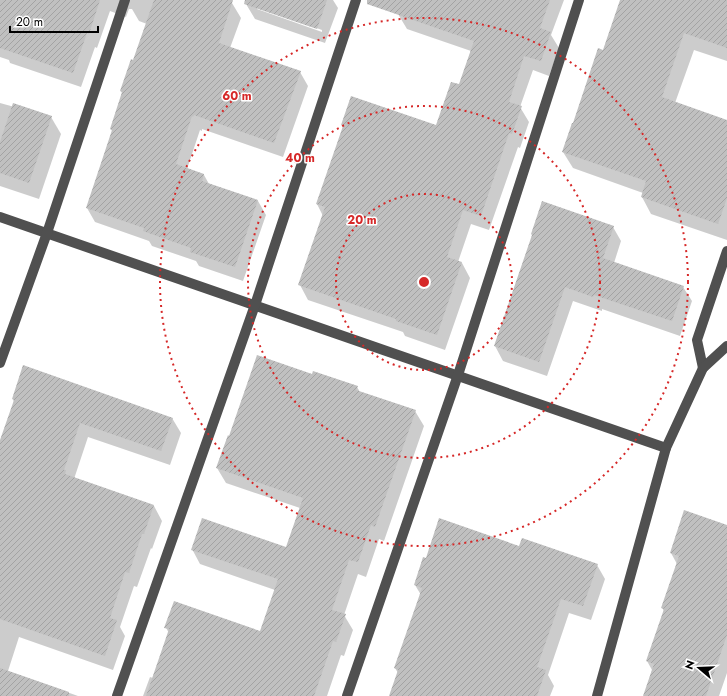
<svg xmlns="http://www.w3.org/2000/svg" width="727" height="696" viewBox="0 0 727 696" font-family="Jost,sans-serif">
<defs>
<pattern id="building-hatch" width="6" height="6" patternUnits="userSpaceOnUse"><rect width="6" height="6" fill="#c0c0c0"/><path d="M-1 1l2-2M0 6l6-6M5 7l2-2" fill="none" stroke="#a3a3a3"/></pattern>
</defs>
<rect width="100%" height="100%" fill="#fff"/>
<g fill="#0003" fill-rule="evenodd">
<path d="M0 0H223L232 3 241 18 230 48 300 72 308 86 283 157 202 129V131L200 130 187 169 204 175 209 184 258 201 266 215 243 281 199 266 196 261 152 246 149 241 95 222 87 208 113 133 111 129 123 95 121 91 134 61 147 24 139 21 132 9H129L126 17 110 11 97 48 95 47 81 87 10 63 9 60 0 57Z"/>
<path d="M247 0H333L338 8 325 43 255 19 246 4ZM257 7 322 30V32L257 9Z"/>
<path d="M403 0H564L551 35 559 48 549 76 533 70 520 107 529 122 520 148 518 147 489 230 471 224 458 262 462 263 470 278 445 350 405 336 403 332 308 300 300 285 323 216 317 204 343 128 342 125 437 126 459 86 471 51 407 29 398 14Z"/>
<path d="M621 0H727V61L694 50 675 103 727 121V240L651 214 642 197 643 193 573 168 563 152 603 51Z"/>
<path d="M0 103 51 117 61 134 39 199 0 186Z"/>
<path d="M613 227 621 241 614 263 683 287 692 301 680 336 602 309V311L573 301 547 376 503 361 495 346Z"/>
<path d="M312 375 357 387 360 392 415 411 424 426 384 541 379 539 366 577 358 574 344 615 353 630 344 656 341 655 327 696H143L150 677 153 678 169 633 166 628 261 632 275 590 200 564 192 549 287 548 300 508 226 483 217 468Z"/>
<path d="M13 399 172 418 181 433 170 465 88 437 74 479 154 506 162 521 152 549 151 548 137 587 134 586 120 627 125 636 113 670 19 637 8 671 78 696H0V443L14 402Z"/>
<path d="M727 526V673L719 696H644L652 670 647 661 664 611 662 608 677 564 671 553Z"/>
<path d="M520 547 597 565 605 579 591 620 569 613 548 675 554 686 550 696H390L398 673 395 668 421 595 415 585Z"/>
</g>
<g fill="url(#building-hatch)">
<path d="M0 0H100L89 34 87 33 73 73 0 48Z"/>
<path d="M154 0H233L219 43 301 71 274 143 194 115 193 117 192 116 176 164 204 174 202 181 258 200 235 267 190 252 191 248 143 231 144 228 86 208 112 130 110 129 122 92 120 91 131 59 133 60Z"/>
<path d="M245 0H327L317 29 244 4Z"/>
<path d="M367 0H550L540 28 551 32 541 61 524 56 509 102 522 106 512 134 509 133 481 216 463 210 447 257 462 262 437 335 396 321V319L298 285 325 207 316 204 343 126 341 125 351 96 436 125 451 82 459 84 474 41 367 4Z"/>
<path d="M620 0H727V48L684 33 662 97 727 120V198L718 224 641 197 646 181 562 152 572 123H573L598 48 603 50Z"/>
<path d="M13 103 52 116 29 183 0 173V142Z"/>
<path d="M542 201 614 226 603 258 684 286 672 321 594 295 593 297 565 287 539 362 494 346 532 235 531 234Z"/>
<path d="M257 355 312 374 313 371 358 386 356 390 416 410 375 527 371 525 358 562 349 560 332 610 346 614 336 642 333 641 314 696H146L169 629 164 628 174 601 260 631 278 579 191 550 202 518 286 547 303 498 216 468 228 435 229 436Z"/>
<path d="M23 365 173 418 161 451 80 423 64 470H66L65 474 154 505 144 534H142L129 573 125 572 110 618 117 620 105 656 0 619V440L14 400 12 399Z"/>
<path d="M684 510 727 525V635L706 696H643L654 664 646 661 664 609 661 608 679 556 670 553Z"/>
<path d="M439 518 519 546 522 538 598 564 583 606 561 599 537 667 546 670 537 696H389L398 670 394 668 422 588 414 585 423 557 426 558Z"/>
<path d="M0 668 69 692V696H0Z"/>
</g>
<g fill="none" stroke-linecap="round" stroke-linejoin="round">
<g stroke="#505050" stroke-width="10">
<path d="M0 217 666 448"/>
<path d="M0 363 47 233 125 0"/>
<path d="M703 368 697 340 727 251"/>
<path d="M117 696 255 305 356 0"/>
<path d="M347 696 458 375 579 0"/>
<path d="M597 696 666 448 703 368 727 346"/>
</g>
</g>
<g fill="none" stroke="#d62828" stroke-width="2" stroke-dasharray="2 4">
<circle cx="424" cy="282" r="88"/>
<circle cx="424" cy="282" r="176"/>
<circle cx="424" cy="282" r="264"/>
</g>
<circle cx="424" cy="282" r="6" fill="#d62828" stroke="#fff" stroke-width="2"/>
<g font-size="12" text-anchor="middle" font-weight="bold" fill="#d62828" stroke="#fff" stroke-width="3" stroke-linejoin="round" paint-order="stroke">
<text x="237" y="100">60 m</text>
<text x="300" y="162">40 m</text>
<text x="362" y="224">20 m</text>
</g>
<g transform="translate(699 668) rotate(289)" stroke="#ffffff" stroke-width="3" paint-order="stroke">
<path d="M0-3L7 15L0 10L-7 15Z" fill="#000000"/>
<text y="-6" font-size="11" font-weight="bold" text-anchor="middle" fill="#000000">N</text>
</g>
<path d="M10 26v6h88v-6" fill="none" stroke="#000000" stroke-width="2"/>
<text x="16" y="26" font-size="12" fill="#000000" stroke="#ffffff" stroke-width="3" paint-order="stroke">20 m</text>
</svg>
